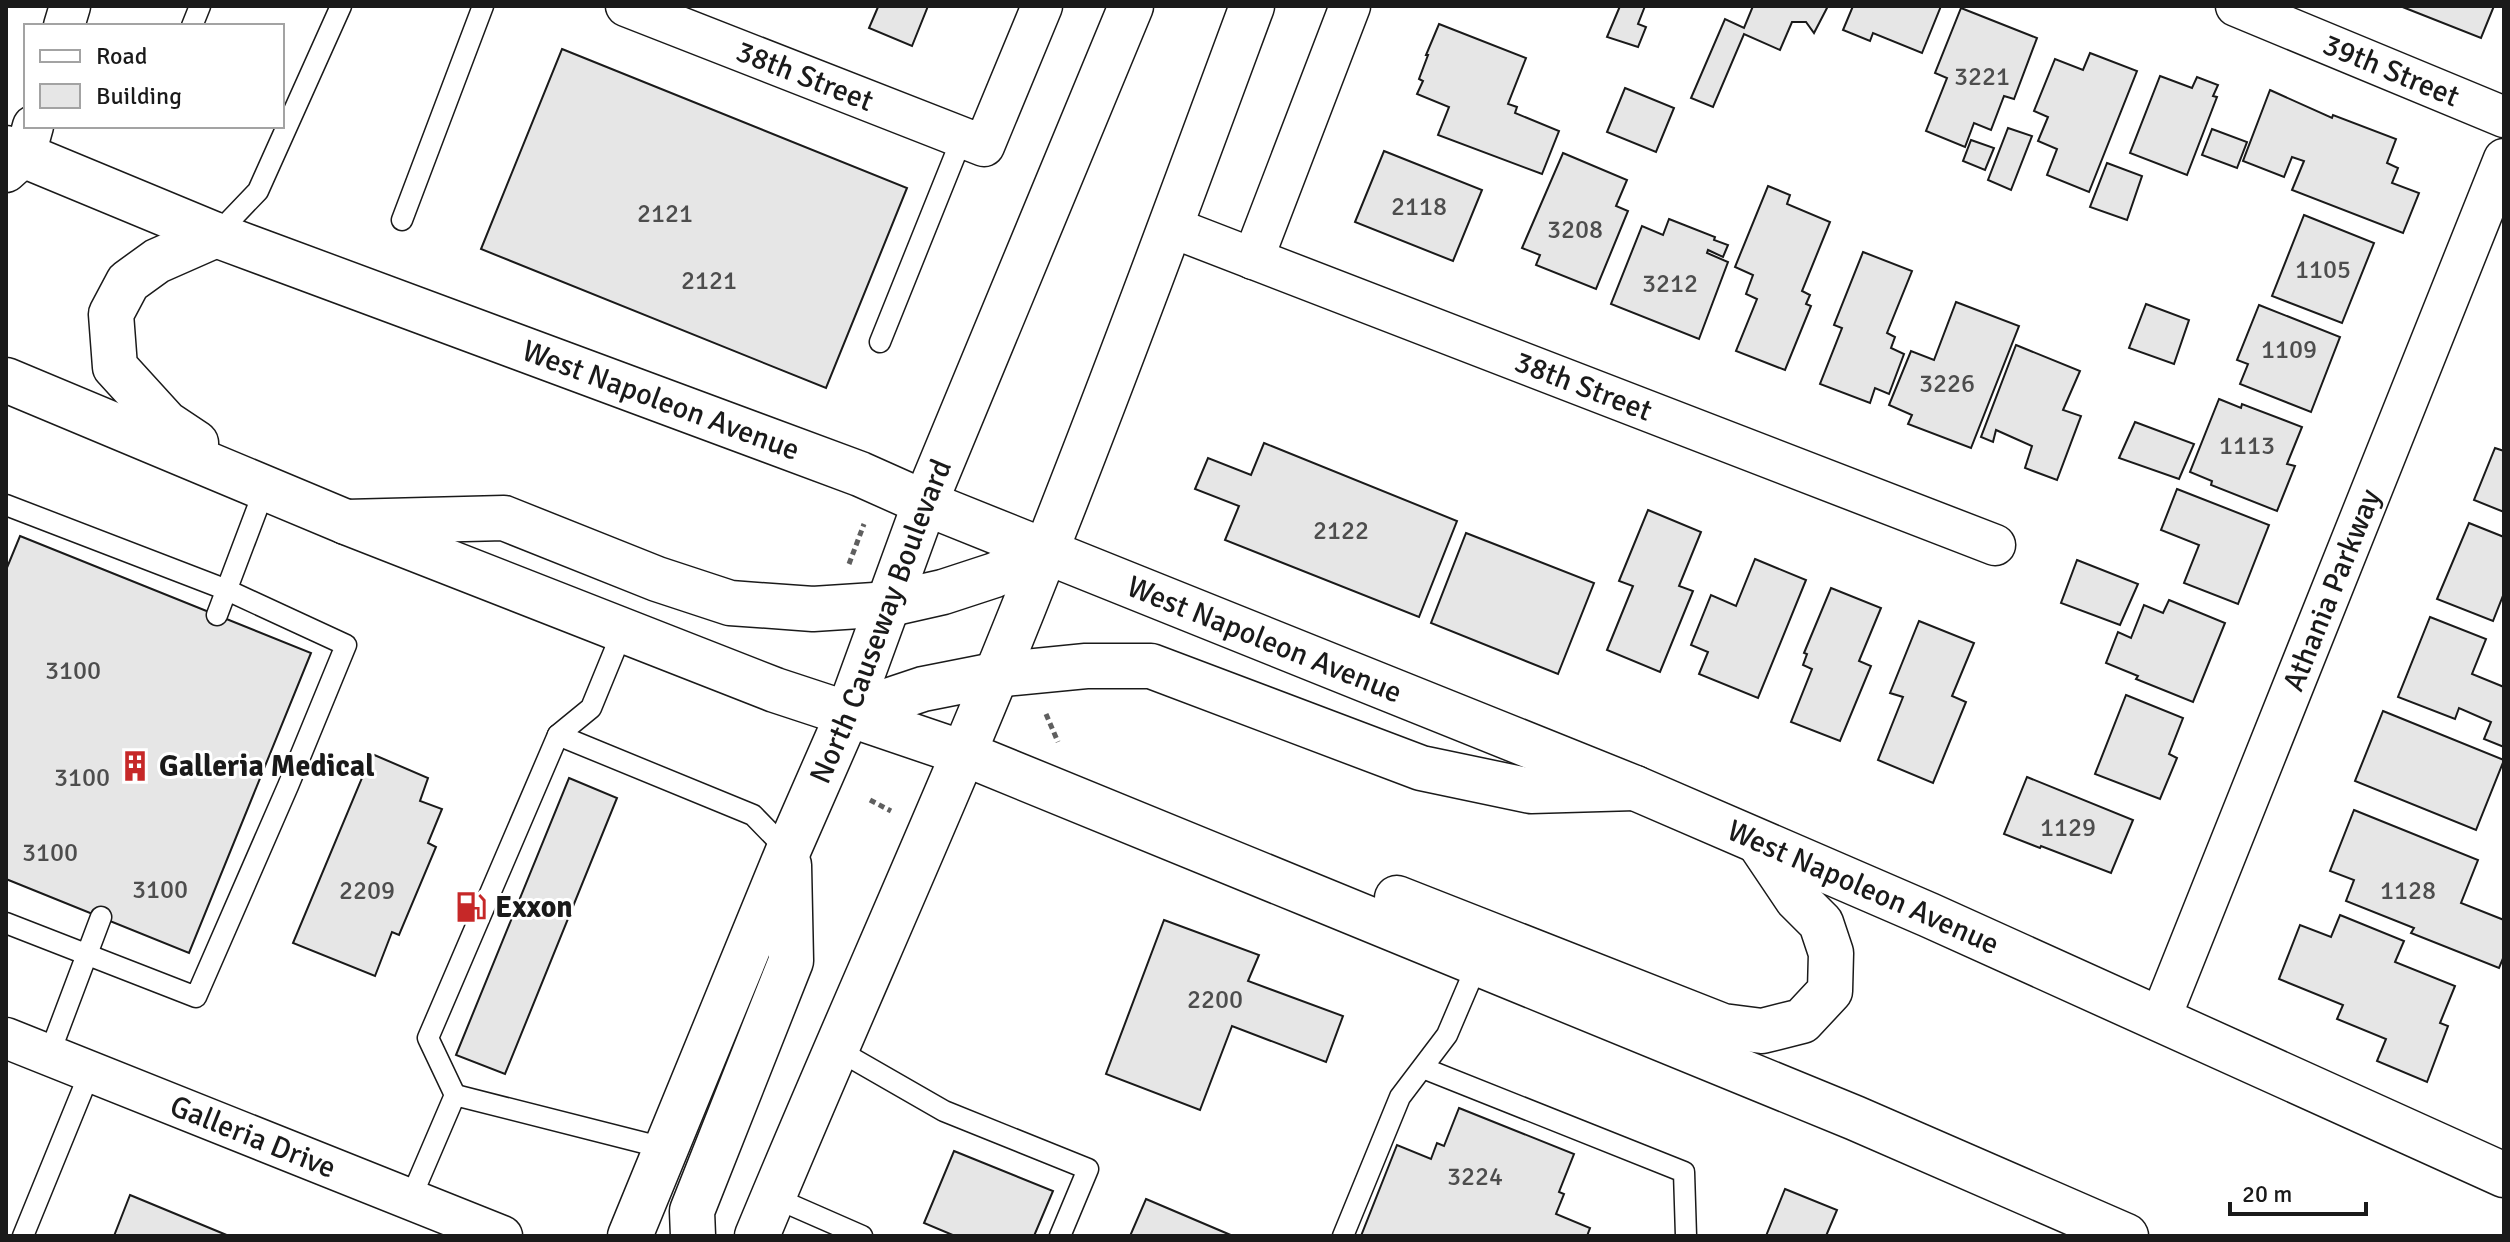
<svg xmlns="http://www.w3.org/2000/svg" width="2510" height="1242" viewBox="0 0 2510 1242" font-family="Signika,sans-serif">
<rect width="100%" height="100%" fill="#fff"/>
<g fill="#e6e6e6" stroke="#1a1a1a" stroke-width="2">
<path d="M875 6H928L912 46 869 28 878 7Z"/>
<path d="M1620 6H1645L1638 24 1646 27 1638 47 1607 37Z"/>
<path d="M1753 6H1828L1814 33 1806 22H1792L1780 50 1744 34 1713 107 1691 98 1725 19 1744 28Z"/>
<path d="M1853 6H1941L1922 53 1873 33 1870 41 1843 30Z"/>
<path d="M2400 6H2494L2481 38Z"/>
<path d="M1961 8 2037 38 2014 99 2004 96 1991 130 1974 123 1965 147 1926 131 1947 78 1935 73Z"/>
<path d="M1439 24 1526 58 1508 104 1517 107 1515 113 1559 131 1542 174 1438 135 1449 107 1417 94 1423 81 1419 79 1428 55H1426Z"/>
<path d="M562 49 907 188 826 388 481 249Z"/>
<path d="M2090 53 2137 71 2089 192 2047 175 2057 149 2038 141 2048 117 2034 111 2055 59 2083 70Z"/>
<path d="M2160 76 2192 88 2197 77 2218 85 2213 96 2217 97 2187 175 2130 153Z"/>
<path d="M1625 88 1674 108 1656 152 1607 132Z"/>
<path d="M2270 90 2332 118 2333 115 2396 139 2387 163 2398 168 2392 183 2419 193 2403 233 2292 190 2304 161 2292 157 2284 177 2243 161Z"/>
<path d="M2008 128 2032 136 2011 190 1988 180Z"/>
<path d="M2212 129 2247 142 2237 168 2202 155Z"/>
<path d="M1971 140 1994 148 1985 170 1963 161Z"/>
<path d="M1384 151 1482 190 1453 261 1355 222Z"/>
<path d="M1563 153 1627 180 1616 206 1628 211 1596 289 1536 265 1540 255 1522 248Z"/>
<path d="M2107 163 2142 176 2127 220 2090 207Z"/>
<path d="M1768 186 1790 195 1787 204 1830 222 1802 291 1810 295 1806 304 1811 306 1785 370 1736 351 1757 299 1746 294 1753 275 1735 267Z"/>
<path d="M2304 215 2374 243 2342 323 2272 296Z"/>
<path d="M1669 219 1715 237 1714 240 1728 245 1723 257 1708 250 1707 253 1728 262 1699 339 1611 304 1642 226 1663 235Z"/>
<path d="M1863 252 1912 271 1887 333 1895 337 1891 348 1904 354 1889 394 1875 388 1870 403 1820 384 1842 328 1834 325Z"/>
<path d="M1956 302 2019 326 1971 448 1908 424 1912 415 1889 405 1911 351 1934 360Z"/>
<path d="M2146 304 2189 320 2174 364 2129 348Z"/>
<path d="M2259 305 2340 337 2311 412 2240 384 2248 364 2237 360Z"/>
<path d="M2016 345 2080 371 2063 410 2081 416 2057 480 2025 468 2032 446 1996 430 1993 442 1981 437Z"/>
<path d="M2219 399 2241 408 2242 404 2302 427 2287 464 2295 466 2277 511 2211 485 2212 481 2190 472Z"/>
<path d="M2135 422 2194 444 2179 479 2119 458Z"/>
<path d="M1264 443 1457 521 1419 617 1225 540 1239 506 1195 489 1208 458 1251 475Z"/>
<path d="M2495 448 2504 451V512L2474 500Z"/>
<path d="M2177 489 2269 525 2238 604 2184 583 2199 545 2161 530Z"/>
<path d="M1648 510 1701 532 1679 586 1693 591 1660 672 1607 650 1633 586 1619 581Z"/>
<path d="M2469 523 2504 537V593L2493 621 2437 599Z"/>
<path d="M1466 533 1594 583 1558 674 1431 623Z"/>
<path d="M20 536 311 653 189 953 6 879V570Z"/>
<path d="M1755 559 1806 580 1758 698 1699 674 1708 652 1691 645 1711 595 1736 606Z"/>
<path d="M2077 560 2138 584 2120 625 2061 603Z"/>
<path d="M1831 588 1881 608 1859 661 1871 666 1840 741 1791 722 1812 669 1803 665 1807 654 1804 653Z"/>
<path d="M2169 600 2225 623 2193 702 2136 679 2138 676 2106 663 2118 632 2131 638 2144 605 2163 613Z"/>
<path d="M2430 617 2486 639 2472 674 2504 687V747L2484 739 2491 722 2459 708 2455 719 2398 697Z"/>
<path d="M1919 621 1974 643 1952 696 1966 702 1933 783 1878 760 1903 697 1890 693Z"/>
<path d="M2126 695 2183 718 2169 754 2177 758 2160 799 2095 774Z"/>
<path d="M2383 711 2504 760 2476 830 2355 781Z"/>
<path d="M372 754 428 778 420 801 442 809 428 843 436 847 399 935 392 932 375 976 293 943Z"/>
<path d="M2027 777 2133 820 2111 873 2041 846 2040 848 2004 834Z"/>
<path d="M569 778 617 798 505 1074 456 1055Z"/>
<path d="M2354 810 2478 860 2461 903 2504 920V956L2499 968 2411 933 2414 928 2346 901 2354 880 2330 871Z"/>
<path d="M2340 915 2404 941 2395 962 2455 986 2440 1023 2448 1026 2427 1082 2377 1061 2386 1039 2337 1019 2343 1005 2279 979 2300 925 2331 937Z"/>
<path d="M1164 920 1259 955 1248 981 1343 1016 1326 1062 1232 1026 1200 1110 1106 1074Z"/>
<path d="M1459 1108 1574 1154 1559 1192 1564 1194 1556 1214 1590 1228 1587 1236H1361L1397 1145 1431 1159 1437 1143 1444 1146Z"/>
<path d="M954 1151 1053 1191 1034 1236H955L924 1223Z"/>
<path d="M1785 1189 1837 1210 1826 1236H1766Z"/>
<path d="M130 1195 229 1236H114Z"/>
<path d="M1146 1199 1233 1236H1130Z"/>
</g>
<g fill="none" stroke-linecap="round" stroke-linejoin="round">
<defs>
<g id="service">
<path d="M192 26 200 6"/>
<path d="M402 220 483 6"/>
<path d="M216 235 258 191 341 6"/>
<path d="M880 342 962 138"/>
<path d="M6 505 227 590 346 645 288 786 196 997 6 923"/>
<path d="M217 615 265 488"/>
<path d="M558 735 753 815 788 851"/>
<path d="M836 1049 944 1111 1088 1169 1060 1236"/>
<path d="M49 1055 101 917"/>
<path d="M1423 1068 1684 1172 1686 1236"/>
<path d="M455 1095 664 1148"/>
<path d="M773 1197 862 1236"/>
<path d="M410 1200 455 1095 428 1038 558 735 591 708 623 630"/>
<path d="M23 1236 90 1072"/>
<path d="M1343 1236 1400 1097 1447 1035 1479 960"/>
</g>
<g id="minor">
<path id="s1" d="M626 6 984 146 1042 6"/>
<path id="s2" d="M2236 6 2504 117"/>
<path d="M64 26 70 6"/>
<path d="M6 172 25 155 33 126"/>
<path id="s3" d="M1171 227 1995 545"/>
<path d="M1253 259 1350 6"/>
<path id="s4" d="M2160 1019 2504 159"/>
<path id="s5" d="M6 1038 502 1236"/>
</g>
<g id="tertiary">
<path id="s6" d="M6 148 216 235 860 474 925 503"/>
<path d="M6 380 346 522 775 690 848 714"/>
<path d="M196 443 166 423 115 367 111 314 128 282 157 261 216 235"/>
</g>
<g id="secondary">
<path id="s7" d="M925 503 1635 788 1929 915 2504 1175"/>
<path d="M848 714 963 753 1308 894 1855 1118 2126 1236"/>
<path d="M1397 898 1723 1026 1762 1031 1802 1021 1830 991 1831 953 1821 923 1797 899 1760 844"/>
</g>
<g id="trunk">
<path d="M346 522 504 518 657 579 730 603 813 609 890 604 943 592 995 575 1047 550"/>
<path d="M848 714 923 689 994 675 1086 666H1151L1421 768 1531 791 1635 788"/>
<path id="s8" d="M630 1236 788 851 848 714 925 503 1131 6"/>
<path d="M693 1236 692 1211 791 961 789 865"/>
<path d="M757 1236C852 1006 957 780 1047 548 1118 369 1185 187 1252 6"/>
</g>
</defs>
<use href="#service" stroke="#1a1a1a" stroke-width="23"/>
<use href="#minor" stroke="#1a1a1a" stroke-width="43"/>
<use href="#tertiary" stroke="#1a1a1a" stroke-width="47"/>
<use href="#secondary" stroke="#1a1a1a" stroke-width="47"/>
<use href="#trunk" stroke="#1a1a1a" stroke-width="47"/>
<g stroke="#5f5f5f" stroke-width="5" stroke-dasharray="6 4" stroke-linecap="butt">
<path d="M849 564 864 524"/>
<path d="M1046 714 1058 742"/>
<path d="M870 800 891 811"/>
</g>
<use href="#service" stroke="#fff" stroke-width="20"/>
<use href="#minor" stroke="#fff" stroke-width="40"/>
<use href="#tertiary" stroke="#fff" stroke-width="44"/>
<use href="#secondary" stroke="#fff" stroke-width="44"/>
<use href="#trunk" stroke="#fff" stroke-width="44"/>
</g>
<defs>
<symbol id="building-bare" viewBox="-9 -9 18 18"><path d="M-4-6H4V6H1V3H-1V6H-4ZM-2.5-4.3h1.7v1.8h-1.7ZM.8-4.3h1.7v1.8H.8ZM-2.5-1h1.7V.8h-1.7ZM.8-1h1.7V.8H.8Z" fill="#c62828" stroke="#fff" stroke-width="2.5" paint-order="stroke"/></symbol>
<symbol id="fuel-bare" viewBox="-9 -9 18 18"><path d="M-5.5-6h7V0h2V4h1.3V-2.5L3-4.5l.8-.8L6-3V5H2.5V1h-1V6h-7ZM-4.2-4.7v3.2H.2V-4.7Z" fill="#c62828" stroke="#fff" stroke-width="2.5" paint-order="stroke"/></symbol>
</defs>
<g fill-rule="evenodd">
<use href="#building-bare" x="113" y="744" width="44" height="44"/>
<use href="#fuel-bare" x="449" y="885" width="44" height="44"/>
</g>
<g text-anchor="middle" stroke-width="6" stroke-linejoin="round" paint-order="stroke">
<g font-size="26" fill="#4d4d4d">
<text x="1982" y="85">3221</text>
<text x="1419" y="215">2118</text>
<text x="665" y="222">2121</text>
<text x="1575" y="238">3208</text>
<text x="2323" y="278">1105</text>
<text x="709" y="289">2121</text>
<text x="1670" y="292">3212</text>
<text x="2289" y="358">1109</text>
<text x="1947" y="392">3226</text>
<text x="2247" y="454">1113</text>
<text x="1341" y="539">2122</text>
<text x="73" y="679">3100</text>
<text x="82" y="786">3100</text>
<text x="2068" y="836">1129</text>
<text x="50" y="861">3100</text>
<text x="160" y="898">3100</text>
<text x="367" y="899">2209</text>
<text x="2408" y="899">1128</text>
<text x="1215" y="1008">2200</text>
<text x="1475" y="1185">3224</text>
</g>
<g font-size="30" fill="#1a1a1a" stroke="#fff">
<text dy="10" stroke="none"><textPath href="#s2" startOffset="168">39th Street</textPath></text>
<text dy="10" stroke="none"><textPath href="#s1" startOffset="192">38th Street</textPath></text>
<text dy="10" stroke="none"><textPath href="#s3" startOffset="442">38th Street</textPath></text>
<text dy="10" stroke="none"><textPath href="#s6" startOffset="702">West Napoleon Avenue</textPath></text>
<text dy="10" stroke="none"><textPath href="#s4" startOffset="462">Athania Parkway</textPath></text>
<text dy="10" stroke="none"><textPath href="#s8" startOffset="664">North Causeway Boulevard</textPath></text>
<text dy="10" stroke="none"><textPath href="#s7" startOffset="366">West Napoleon Avenue</textPath></text>
<text dy="10" stroke="none"><textPath href="#s7" startOffset="1014">West Napoleon Avenue</textPath></text>
<text dy="10" stroke="none"><textPath href="#s5" startOffset="266">Galleria Drive</textPath></text>
</g>
<g font-size="30" font-weight="bold" fill="#1a1a1a" stroke="#fff" text-anchor="start">
<text x="159" y="776">Galleria Medical</text>
<text x="495" y="917">Exxon</text>
</g>
</g>
<rect width="2510" height="1242" fill="none" stroke="#1a1a1a" stroke-width="16"/>
<rect x="24" y="24" width="260" height="104" fill="#ffffff" stroke="#a3a3a3" stroke-width="2"/>
<rect x="40" y="50" width="40" height="12" fill="#ffffff" stroke="#a3a3a3" stroke-width="2"/>
<text x="96" y="64" font-size="24" fill="#1a1a1a">Road</text>
<rect x="40" y="84" width="40" height="24" fill="#e6e6e6" stroke="#a3a3a3" stroke-width="2"/>
<text x="96" y="104" font-size="24" fill="#1a1a1a">Building</text>
<path d="M2230 1202v12h136v-12" fill="none" stroke="#1a1a1a" stroke-width="4"/>
<text x="2242" y="1202" font-size="24" fill="#1a1a1a" stroke="#ffffff" stroke-width="6" paint-order="stroke">20 m</text>
</svg>
